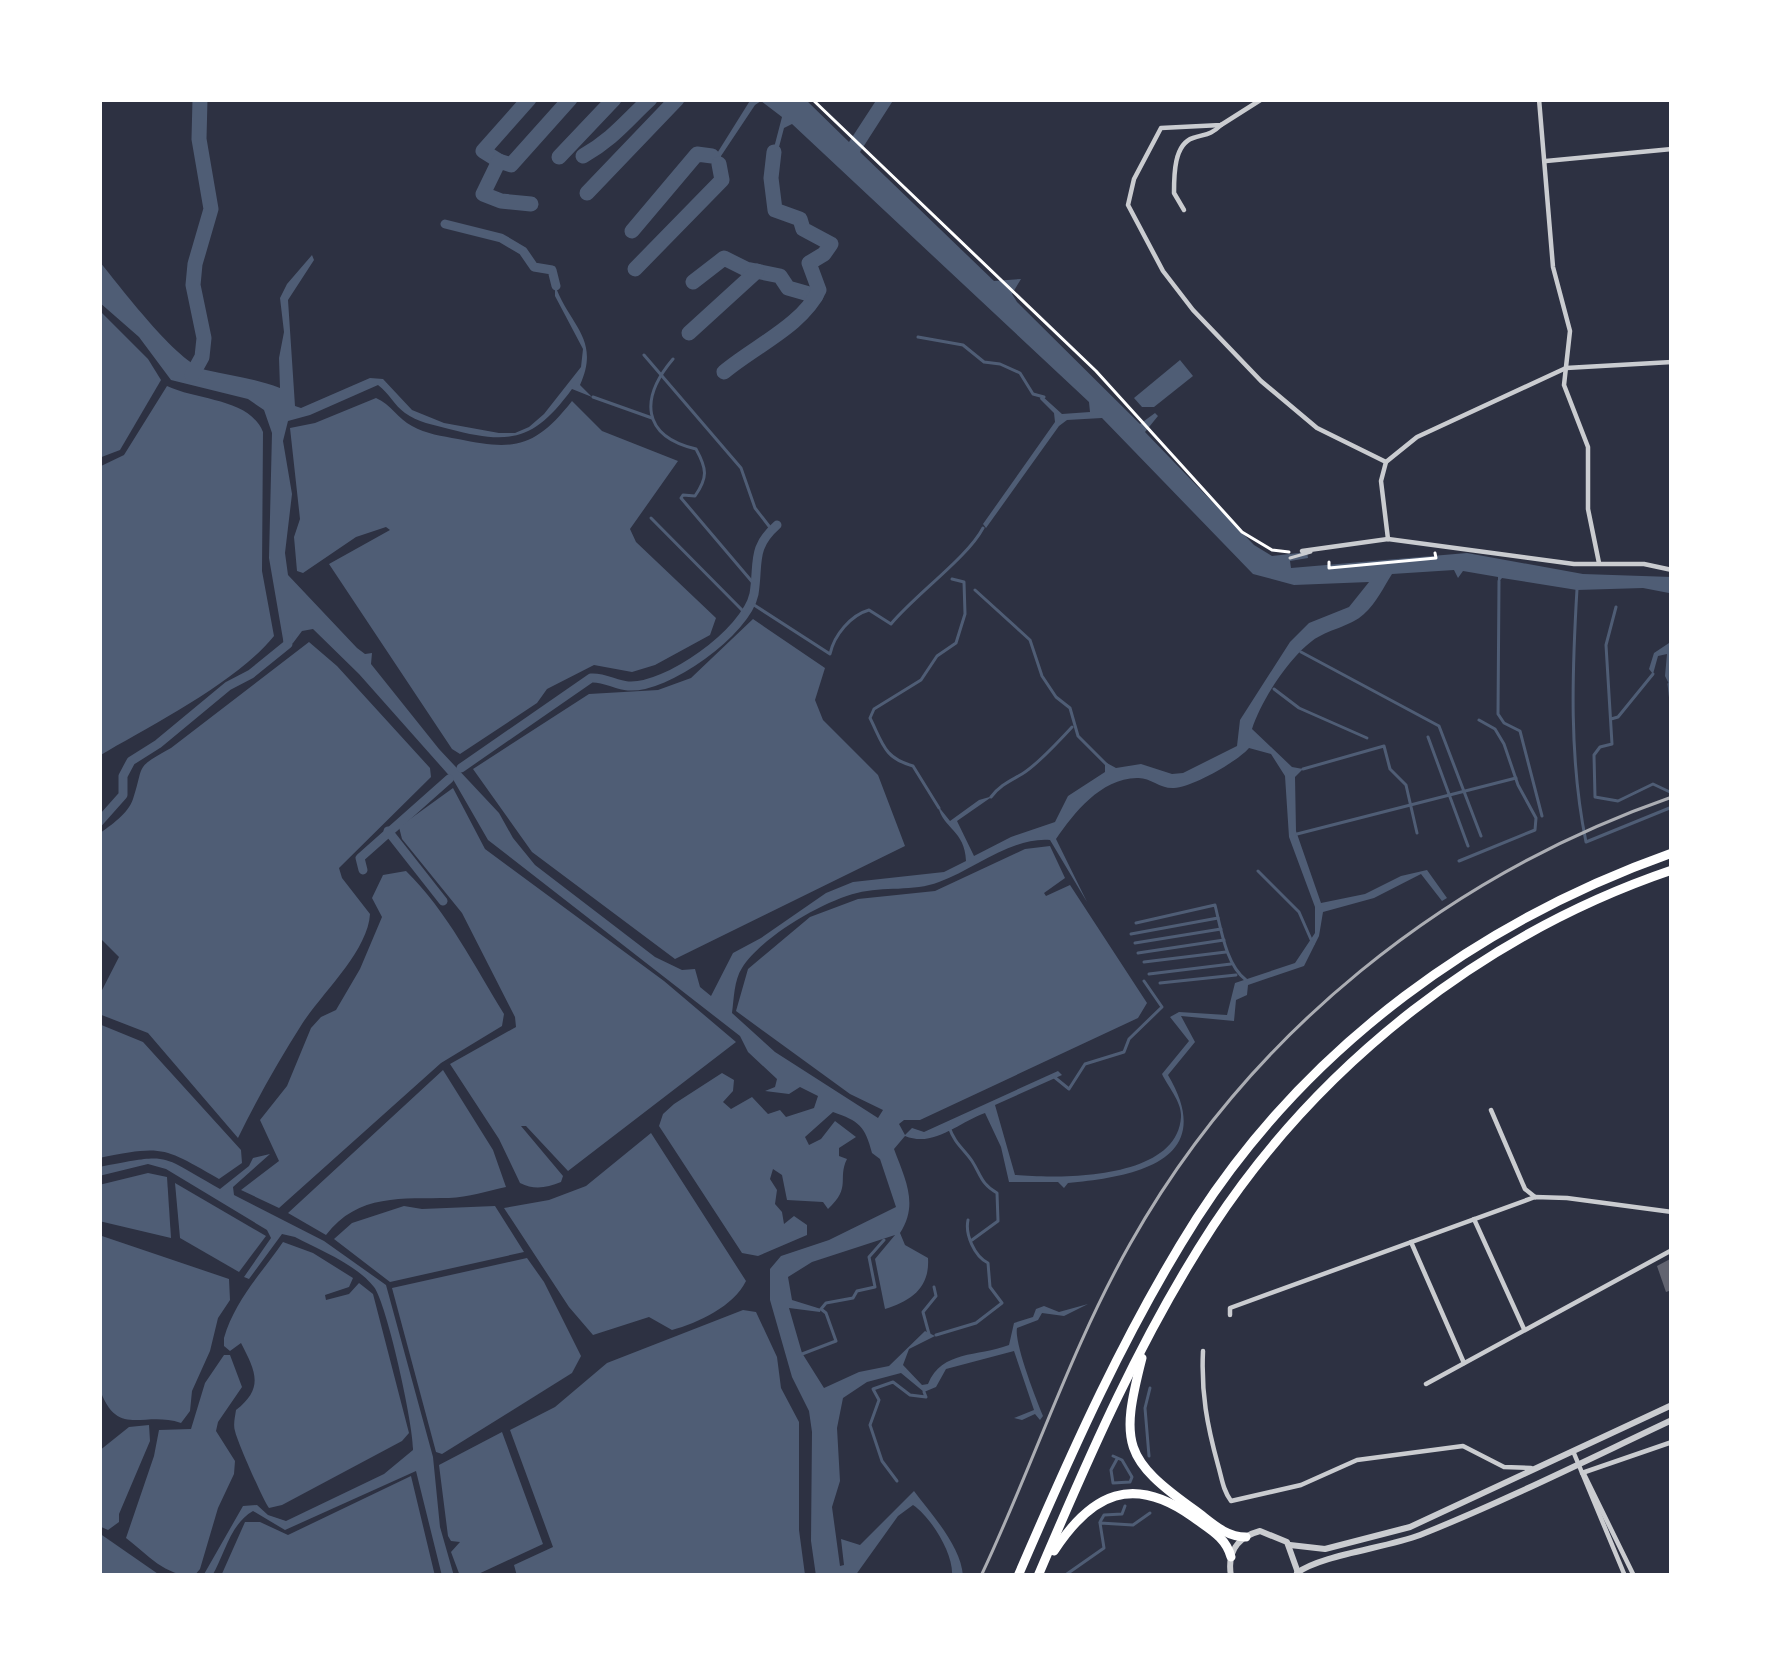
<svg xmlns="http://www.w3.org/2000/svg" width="1771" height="1675" viewBox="0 0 1771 1675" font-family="'Public Sans',sans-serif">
<rect width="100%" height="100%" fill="#2d3142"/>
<g fill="#4f5d75" fill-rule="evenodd">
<path d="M751 99H805L849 142 877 99H894L860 152 994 281 1021 279 1012 294 1017 302 1140 424 1155 413 1158 416 1145 432 1254 545 1272 556 1307 552 1308 558 1290 561 1291 568 1467 553 1583 574 1672 577 1669 684 1665 676 1667 654 1658 656 1653 674 1649 669 1654 653 1669 643V593L1643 588 1577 590 1502 578 1498 583V577L1463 571 1458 578 1454 570 1392 574C1383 588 1377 602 1364 614 1350 627 1328 629 1312 641 1288 659 1261 701 1252 729L1292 767 1303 769 1295 777 1296 831 1321 903 1365 894 1401 876 1427 870 1447 898 1442 901 1421 874 1374 898 1323 912 1319 936 1304 966 1248 985 1247 995 1236 1000 1234 1021 1181 1016 1195 1042 1168 1075C1219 1161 1135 1177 1068 1183L1064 1188 1058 1182H1009L1001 1147 985 1113C959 1122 934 1148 905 1136L894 1149C905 1179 919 1204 900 1233L905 1245 928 1258C930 1288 911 1301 885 1309L875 1259 895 1235 812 1262 788 1277 792 1300 821 1309 820 1312 789 1308 802 1353 824 1388 859 1372 889 1366 925 1331 935 1336 909 1349 903 1365 922 1385 928 1384C942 1350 977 1357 1009 1345L1014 1323 1033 1317 1036 1309 1044 1306 1059 1312 1088 1304 1064 1316 1042 1313 1038 1320 1017 1328C1014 1343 1036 1399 1043 1416L1040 1420 1035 1414 1022 1420 1014 1418 1034 1410 1014 1351 946 1369 936 1387 924 1392 901 1373 867 1382 843 1398 837 1428 840 1481 832 1507 840 1566 844 1565 841 1539 860 1545 914 1491C932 1515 961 1546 963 1576H952C954 1555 932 1518 913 1505L898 1516 855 1576H816L811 1541 812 1432 809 1411 792 1377 770 1300V1269L781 1256 829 1240 896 1207 880 1159 872 1153C865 1126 859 1121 833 1112L805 1137 809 1145 821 1139 835 1121 856 1137 839 1148V1156L847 1159C837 1179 852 1187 828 1209L823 1202 787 1200 782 1175 773 1169 770 1179 777 1190 775 1204 782 1212 784 1224 794 1216 807 1225V1235L758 1256 742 1253 659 1126 663 1114 674 1104 722 1073 734 1080 733 1091 723 1102 731 1109 752 1097 768 1114 780 1110 786 1117 814 1108 818 1096 800 1087 789 1094 765 1091 775 1087 777 1079 748 1052 740 1036 488 840 454 781 359 674 313 629 302 631 293 643 284 645 269 558 272 433 264 410 248 399 171 380 139 337 99 302V261C119 285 178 364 206 370 232 376 254 378 280 388L279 358 284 332 280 298 287 284 312 255 314 260 288 300 295 406 301 408 370 378 383 379 412 410 444 423 499 433H515L529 427 544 414 581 367 583 349 555 296V285C569 325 601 339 580 385L592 397 572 389C534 441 510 445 449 429 434 425 417 422 405 413 394 405 389 393 378 385L310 415 288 421 283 441 292 494 285 553 288 575 357 648 365 654 372 653 371 664 439 749 499 813 513 838 535 865 655 957 682 970 695 969 700 987 711 996 733 953 761 938 826 893 853 882 944 872 966 861C965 830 943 829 938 806L950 821 979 800 993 796 957 821 974 856 1011 837 1055 822 1068 796 1105 772V762L1116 768 1141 764 1172 774 1183 773 1237 746 1240 720 1290 642 1309 623 1349 607 1369 582 1294 585 1253 574 1102 418 1067 420 1059 426 986 528 983 524 1055 422 1054 413 1040 399 1041 395 1062 414 1090 412 1089 402 792 124 784 128 773 170 769 167 782 117 761 101 755 105 721 156 722 180 715 181 719 168 715 159 694 154 702 150 716 155ZM1249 748 1271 754 1285 776 1289 837 1315 907V933L1295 963 1235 983 1227 1015 1179 1012 1170 1017 1189 1041 1162 1074C1168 1087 1182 1102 1181 1117 1177 1180 1061 1179 1015 1175L995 1105 1062 1075 1058 1071 924 1132 912 1128 905 1135 899 1124 904 1120H920L1138 1018 1147 1003 1070 885 1046 896 1044 893 1065 878 1050 846 1025 849 935 891 858 899 810 917 748 969 736 1011 850 1094 883 1110 878 1118 775 1052 732 1013C734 999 734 980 742 968 760 938 823 901 857 893 884 886 913 892 939 882 975 869 1011 837 1050 840L1087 902 1056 839C1074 813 1100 779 1137 778 1150 777 1160 789 1174 788 1192 787 1237 762 1249 748Z"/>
<path d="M99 310 148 359 161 380 120 450 99 458Z"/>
<path d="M1180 360 1193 376 1154 407H1142L1134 398Z"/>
<path d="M167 386C199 401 249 398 263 432L262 571 274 636C236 683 151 725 99 756V467L124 455Z"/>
<path d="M376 398C391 404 398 419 412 426 426 434 442 436 458 439 514 451 535 448 572 401L602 431 678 461 630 529 636 542 716 618 710 635 655 665 632 672 594 665 547 689 537 703 460 754 452 749 329 564 390 530 386 527 356 537 303 573 297 571 294 537 300 519 290 428 315 423Z"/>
<path d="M753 619 825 668 815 700 823 720 878 775 905 846 675 959 532 852 473 769 589 694 658 690 691 678Z"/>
<path d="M309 642 337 666 430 768 431 777 339 868 342 878 370 914C368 951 322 993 302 1024 279 1060 257 1099 238 1138L148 1033 99 1014V996L119 957 99 937V834C111 825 128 814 133 799 145 764 133 769 171 748Z"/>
<path d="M453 788 485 849 664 981 736 1042 568 1171 526 1126H521L563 1176 561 1182C546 1188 534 1190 520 1183L499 1139 450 1064 516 1027 515 1017 462 913 402 839 399 827Z"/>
<path d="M406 871C447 911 475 967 504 1014L502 1026 441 1063 279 1208 241 1190 279 1161 260 1120 287 1086 311 1028 321 1017 336 1010 360 969 382 917 372 898 383 875Z"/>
<path d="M99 1024 143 1042 241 1150 242 1163 219 1179C163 1147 164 1145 99 1158Z"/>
<path d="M443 1070 493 1150 506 1187C488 1191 468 1197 449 1198 403 1199 358 1193 326 1235L288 1213Z"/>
<path d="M651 1133 746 1281C734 1306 698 1323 672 1330L649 1317 593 1335 569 1307 504 1208 549 1200 586 1186Z"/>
<path d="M270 1154 233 1187 234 1195 324 1241 386 1285 433 1457 440 1527 454 1576H442L416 1471 285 1530 253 1511C230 1524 225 1554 212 1576H203L243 1506 257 1505 268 1515 286 1521 384 1474 413 1450C414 1427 387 1304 374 1287 356 1264 319 1250 295 1237L282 1234 249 1279 244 1277 271 1238 267 1230 166 1169 148 1164 99 1176V1167C173 1153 157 1154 220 1189L249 1166 253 1158Z"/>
<path d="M148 1173 167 1177 171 1238 99 1221V1185Z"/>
<path d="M175 1183 266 1236 239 1272 180 1238Z"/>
<path d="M404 1206 422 1209 495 1206 524 1252 390 1282 334 1239 352 1223Z"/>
<path d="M99 1235 229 1279 230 1300 218 1318 210 1351 192 1391 190 1411 181 1423C142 1410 117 1440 99 1387Z"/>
<path d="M283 1242 313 1253 353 1278 349 1287 325 1295 326 1300 349 1294 359 1283 373 1294 409 1433 402 1441 282 1505 269 1508C264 1502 237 1441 235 1431 233 1425 235 1417 236 1410 264 1388 256 1372 241 1343L230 1351 224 1346V1338C235 1300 261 1274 283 1242Z"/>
<path d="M527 1258 544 1282 581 1356 572 1373 442 1454 436 1452 392 1288Z"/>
<path d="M743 1310 756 1312 777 1357 781 1388 799 1422V1530L805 1575 517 1576 514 1565 553 1547 510 1430 555 1407 607 1363Z"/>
<path d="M224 1355H230L242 1387 218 1422 216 1431 235 1461 234 1474 218 1508 200 1569 194 1576C165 1576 148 1555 126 1538L154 1456 159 1430 191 1429 205 1383Z"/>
<path d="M149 1425 150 1441 119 1514V1522L108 1530 99 1526V1451L129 1427Z"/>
<path d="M502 1432 543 1544 474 1576H460L451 1552 460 1542 451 1541 448 1536 439 1465Z"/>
<path d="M411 1476 435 1576H221L245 1522H260L288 1535Z"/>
<path d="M99 1533 161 1576H99Z"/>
</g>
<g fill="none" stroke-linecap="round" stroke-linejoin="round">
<g stroke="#4f5d75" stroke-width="3">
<path d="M918 337 963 345 984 362 1000 364 1020 373 1033 394 1044 397"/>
<path d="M644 355 741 468 755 508 772 530"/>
<path d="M673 359C640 398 641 436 696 449 707 469 708 477 695 496L683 495 681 498 754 584"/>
<path d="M593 397 652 418"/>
<path d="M651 518 744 612"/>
<path d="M1499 581 1498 714 1504 723 1520 731 1542 816"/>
<path d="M1577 589C1572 673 1569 759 1586 842L1672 807"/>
<path d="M975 590 1030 640 1042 676 1056 697 1070 708 1078 736 1107 765"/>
<path d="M751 603 830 654C834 635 851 615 869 610L891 624C916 594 968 557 983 528"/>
<path d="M1616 607 1606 645 1612 744 1600 747 1594 755 1595 797 1618 801 1653 784 1672 793"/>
<path d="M1301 652 1439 726 1481 836"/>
<path d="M1669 684 1672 711"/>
<path d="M1274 689 1299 708 1367 738"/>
<path d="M1611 719 1618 717 1653 674"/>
<path d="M1428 737 1468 846"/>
<path d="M1303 769 1384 746 1390 769 1406 785 1417 833"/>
<path d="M991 797C1000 785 1010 781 1022 774 1037 765 1060 740 1072 727"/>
<path d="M939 808 913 766C884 758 883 744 870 718L874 709 921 680 937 656 956 643 965 614 964 582 952 579"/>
<path d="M1297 834 1516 778"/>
<path d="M1459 861 1535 830 1536 818 1518 785 1504 744 1495 729 1479 720"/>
<path d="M1258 871 1299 912 1313 944"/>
<path d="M1136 923 1215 905C1221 929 1226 965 1246 980"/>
<path d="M1131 934 1218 918"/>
<path d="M1135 943 1221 929"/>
<path d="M1138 953 1224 940"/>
<path d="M1144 962 1226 952"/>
<path d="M1149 974 1231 964"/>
<path d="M1160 983 1236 975"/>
<path d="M1053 1076 1069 1089 1085 1064 1124 1052 1129 1039 1162 1007 1144 981"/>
<path d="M949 1127C955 1144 963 1148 972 1161 981 1175 981 1184 997 1193L998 1221 972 1240"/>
<path d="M929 1334 923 1312 936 1296 934 1287"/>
<path d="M936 1335 976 1323 1002 1303 990 1287 988 1263C974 1256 965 1234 968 1220"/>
<path d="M802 1354 836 1341 826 1313 821 1309 826 1303 853 1298 857 1291 875 1287 869 1257 884 1240"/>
<path d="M1113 1456 1122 1460 1132 1477 1130 1482 1113 1483 1111 1470 1117 1459"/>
<path d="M1149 1456 1145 1408 1150 1388"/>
<path d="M897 1481 882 1461 870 1425 879 1400 873 1389 893 1382 910 1395 926 1397 924 1392"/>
<path d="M1100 1522 1104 1515 1122 1514 1125 1506"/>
<path d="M1064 1576 1104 1548 1100 1523 1133 1525 1150 1513"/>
</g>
<g stroke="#4f5d75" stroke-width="9">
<path d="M445 224 501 238 523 251 534 267 552 270 556 286"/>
<path d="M461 768 591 678C605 677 615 685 628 686 666 689 746 632 754 594 759 563 751 548 777 525"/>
<path d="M99 822 123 795V776L131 761 158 744 228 686 251 674 288 644V636"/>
<path d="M388 831 443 901"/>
<path d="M363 870 360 858 449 779"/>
</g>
<g stroke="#4f5d75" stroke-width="15">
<path d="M583 156C614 138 625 122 650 99"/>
<path d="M559 157 614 99"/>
<path d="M499 161 483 151 529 99"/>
<path d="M587 193 677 99"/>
<path d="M531 204 501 201 483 194 499 161 511 165 570 99"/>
<path d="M632 231 697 154 712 156"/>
<path d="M635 269 722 180 719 164"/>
<path d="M693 282 724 258 746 269 780 276 788 288 816 296"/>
<path d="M689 333 757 271"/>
<path d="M724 372C755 346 803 325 819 290L809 263 824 254 831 244 803 229 800 219 775 210 771 178 774 152"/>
<path d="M192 375 202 357 204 338 193 285 195 264 211 209 199 139 200 99"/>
</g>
</g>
<path fill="#626471" d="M1672 1258V1290L1666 1292 1657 1266Z"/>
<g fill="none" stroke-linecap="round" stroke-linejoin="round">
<g stroke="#fff" stroke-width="3">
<path d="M812 99 1096 371 1242 532 1272 550 1289 552"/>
<path d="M1329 562V568L1436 558 1435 553"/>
</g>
<path stroke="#caccd0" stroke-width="3" d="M1290 558 1311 552"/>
<g stroke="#caccd0" stroke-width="4.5">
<path d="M1262 99 1221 125 1161 128 1134 179 1128 205 1163 271 1193 310 1261 381 1317 428 1386 462"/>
<path d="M1539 99 1553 267 1570 331 1564 385 1588 447V509L1599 563"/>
<path d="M1546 161 1672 149"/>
<path d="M1184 210 1174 193C1174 175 1174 144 1193 138 1205 134 1211 135 1221 125"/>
<path d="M1388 539 1381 481 1386 462 1417 437 1566 368 1672 362"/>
<path d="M1302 551 1388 539 1574 564H1644L1672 570"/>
<path d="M1491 1110 1525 1189 1535 1197"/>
<path d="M1474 1219 1524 1329"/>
<path d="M1411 1242 1464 1363"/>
<path d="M1230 1315V1308L1535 1197 1567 1198 1672 1212"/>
<path d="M1203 1351C1201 1393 1207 1425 1218 1465 1222 1479 1223 1490 1231 1501L1301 1485 1357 1460 1463 1446 1504 1467 1531 1468"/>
<path d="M1426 1384 1672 1250"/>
<path d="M1573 1451 1625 1576"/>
<path d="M1582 1473 1672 1442"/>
<path d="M1584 1474 1634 1576"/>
</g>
<g stroke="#caccd0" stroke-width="6">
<path d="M1290 1545 1325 1549 1410 1527 1672 1405"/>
<path d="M1297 1573C1321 1555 1386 1548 1420 1535 1505 1501 1589 1459 1672 1420"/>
<path d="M1231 1576C1227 1553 1237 1537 1260 1531L1287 1542 1297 1570"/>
</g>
<g stroke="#fff" stroke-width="9">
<path d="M1142 1358C1120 1444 1123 1459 1196 1511 1211 1522 1225 1537 1246 1537"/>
<path d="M1054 1551C1092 1493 1133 1474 1193 1517 1209 1529 1226 1537 1231 1557"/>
<path d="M1018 1576C1071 1453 1125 1331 1197 1218 1309 1045 1480 921 1672 853"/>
<path d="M1038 1576C1089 1456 1141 1336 1213 1226 1321 1062 1486 933 1672 870"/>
</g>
<path stroke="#abadb3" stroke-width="3" d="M981 1576C1033 1466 1070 1350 1130 1244 1248 1034 1445 876 1672 797"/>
</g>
<rect width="1771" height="1675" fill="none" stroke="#ffffff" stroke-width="204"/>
</svg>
